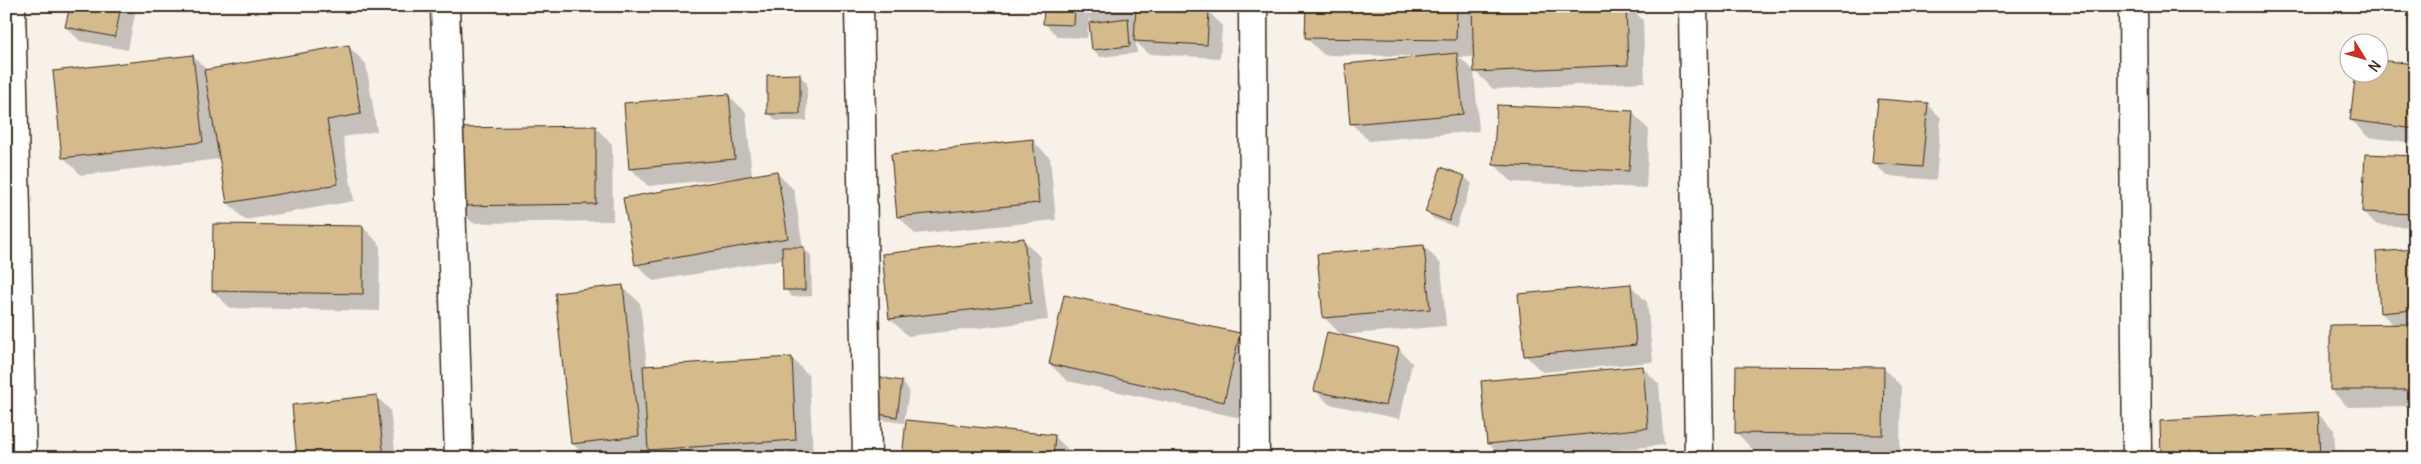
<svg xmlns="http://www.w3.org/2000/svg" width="2421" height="464" viewBox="0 0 2421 464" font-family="Delius,sans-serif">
<rect width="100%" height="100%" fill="#f7f1e8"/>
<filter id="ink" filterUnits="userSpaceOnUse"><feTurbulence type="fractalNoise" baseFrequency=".02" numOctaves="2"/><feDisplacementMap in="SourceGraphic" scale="10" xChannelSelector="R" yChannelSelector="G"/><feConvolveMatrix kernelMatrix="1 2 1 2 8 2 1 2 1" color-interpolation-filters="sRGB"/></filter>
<g filter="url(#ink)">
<g fill="#0003" fill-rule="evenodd">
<path d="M71 6H128L135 14 128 50 80 41 66 27Z"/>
<path d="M1045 6H1146L1208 11 1222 25 1220 58 1149 54 1136 42 1137 53 1100 57 1093 49 1092 24 1089 17 1087 38 1058 37 1044 23ZM1139 10 1140 12 1091 13V11Z"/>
<path d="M1307 6H1474V9L1539 6H1629L1643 20 1645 82 1493 89 1476 72 1475 57H1459L1474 71 1479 131 1369 141 1351 123 1415 56 1324 55 1306 38Z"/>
<path d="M348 46 366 64 377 131 343 137 354 201 245 220 228 203 220 159 81 175 63 157 193 56 208 71Z"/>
<path d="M2415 66V143L2368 137 2351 120 2378 72Z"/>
<path d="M800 76 807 83V121H776L769 113Z"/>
<path d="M728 95 746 112 752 177 776 172 794 190 803 248 811 255 812 296 792 297 785 289 784 259 653 281 636 264 734 180V178L648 186 630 168Z"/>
<path d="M1880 100 1928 105 1941 118 1936 180 1887 176 1874 163Z"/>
<path d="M1632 112 1649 130 1646 188 1512 182 1495 165Z"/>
<path d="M595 127 612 144 613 221 473 223 455 206Z"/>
<path d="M1032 140 1050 158 1056 220 915 234 898 216Z"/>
<path d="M2415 157V227L2377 225 2363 212Z"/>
<path d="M1442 169 1465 177 1472 184 1456 227 1434 219 1426 212Z"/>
<path d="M363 227 380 245 379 311 230 308 213 291Z"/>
<path d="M1023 239 1040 257 1048 320 908 336 890 319Z"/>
<path d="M1424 246 1441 264 1446 326 1341 335 1324 317Z"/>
<path d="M2415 250V406L2348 407 2331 390 2394 325 2381 313Z"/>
<path d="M1630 285 1647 302 1653 362 1542 372 1525 355Z"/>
<path d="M622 286 640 303 647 367 792 358 809 376 813 457 657 458 653 453 587 458 572 443Z"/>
<path d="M1239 334 1256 352 1241 418 1067 381 1050 364Z"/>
<path d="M1399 349 1412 363 1400 419 1329 404 1316 391Z"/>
<path d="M1642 367 1659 384 1664 445 1535 458H1502L1488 443Z"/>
<path d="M1883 368 1901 386 1900 452 1753 450 1736 432Z"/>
<path d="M902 382 909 390 904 423 881 420 873 412Z"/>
<path d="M377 397 390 410 396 458H299Z"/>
<path d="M2317 413 2334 430 2336 458H2163Z"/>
<path d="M1054 436 1072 453 1071 458H904Z"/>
</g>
<g fill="#d5bb8b" stroke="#3b2a1e">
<path d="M70 6H121L115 37 65 27Z"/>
<path d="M1044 6H1075L1074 25 1043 24Z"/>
<path d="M1078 6H1133V11L1079 12Z"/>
<path d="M1136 6 1209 10 1207 45 1134 41Z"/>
<path d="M1306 6H1457L1456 40 1305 38Z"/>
<path d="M1512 6H1626L1628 65 1474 72 1472 8Z"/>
<path d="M1128 18 1130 46 1092 50 1089 23Z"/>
<path d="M349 45 361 114 327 120 338 184 227 203 204 70Z"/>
<path d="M1457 53 1463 114 1350 124 1345 64Z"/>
<path d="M193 55 203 142 62 158 53 71Z"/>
<path d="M2378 60 2415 64V129L2350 120 2356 72H2378Z"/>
<path d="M800 74V114H767V75Z"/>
<path d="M729 94 735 159 629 169 624 103Z"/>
<path d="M1878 99 1928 103 1922 167 1872 163Z"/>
<path d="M1497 105 1633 111 1629 171 1493 165Z"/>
<path d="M596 126V204L454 206 453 128Z"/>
<path d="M1033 139 1039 203 897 217 891 154Z"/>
<path d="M2365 154 2415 156V214L2362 212Z"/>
<path d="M1441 167 1465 176 1449 221 1425 212Z"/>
<path d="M777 171 788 238 635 265 623 198Z"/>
<path d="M213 224 363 226V294L212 291Z"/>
<path d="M1024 238 1031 303 889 319 882 254Z"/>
<path d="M1424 245 1430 309 1323 318 1317 254Z"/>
<path d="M782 247H804L805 290H783Z"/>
<path d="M2415 249V310L2380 313 2376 252Z"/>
<path d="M1631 284 1636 345 1524 356 1518 294Z"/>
<path d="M623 285 639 436 571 444 555 293Z"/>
<path d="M1064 295 1240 333 1224 402 1049 364Z"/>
<path d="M2415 324V390H2330V325Z"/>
<path d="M1327 332 1399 348 1386 406 1314 391Z"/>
<path d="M792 357 796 440 648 450 643 366Z"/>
<path d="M1643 366 1648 428 1487 444 1481 381Z"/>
<path d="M1736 366 1884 367 1883 435 1735 433Z"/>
<path d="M877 377 902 381 897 417 872 413Z"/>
<path d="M377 395 384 458H297L292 405Z"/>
<path d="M2318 412 2320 458H2161L2160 421Z"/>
<path d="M906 420 1055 435 1053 458H902Z"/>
<path d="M487 449 539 458H486Z"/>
</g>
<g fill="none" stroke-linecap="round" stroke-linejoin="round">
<defs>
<g id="minor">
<path d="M11 6 22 458"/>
<path d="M445 6 459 458"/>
<path d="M859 6 867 458"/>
<path d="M1253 6 1255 458"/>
<path d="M1693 6 1699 458"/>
<path d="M2133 6 2137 458"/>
</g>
</defs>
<use href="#minor" stroke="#3b2a1e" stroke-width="31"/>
<use href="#minor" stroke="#fff" stroke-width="28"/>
</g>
</g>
<rect width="2421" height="464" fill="none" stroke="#fff" stroke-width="25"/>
<rect x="12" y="12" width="2396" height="439" fill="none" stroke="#3b2a1e" stroke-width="2" filter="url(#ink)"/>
<g transform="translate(2364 58) rotate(127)"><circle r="24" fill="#ffffff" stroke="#b1aaa5"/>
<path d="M0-4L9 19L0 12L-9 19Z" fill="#c8321e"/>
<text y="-8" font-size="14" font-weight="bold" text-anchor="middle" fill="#3b2a1e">N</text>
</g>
</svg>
